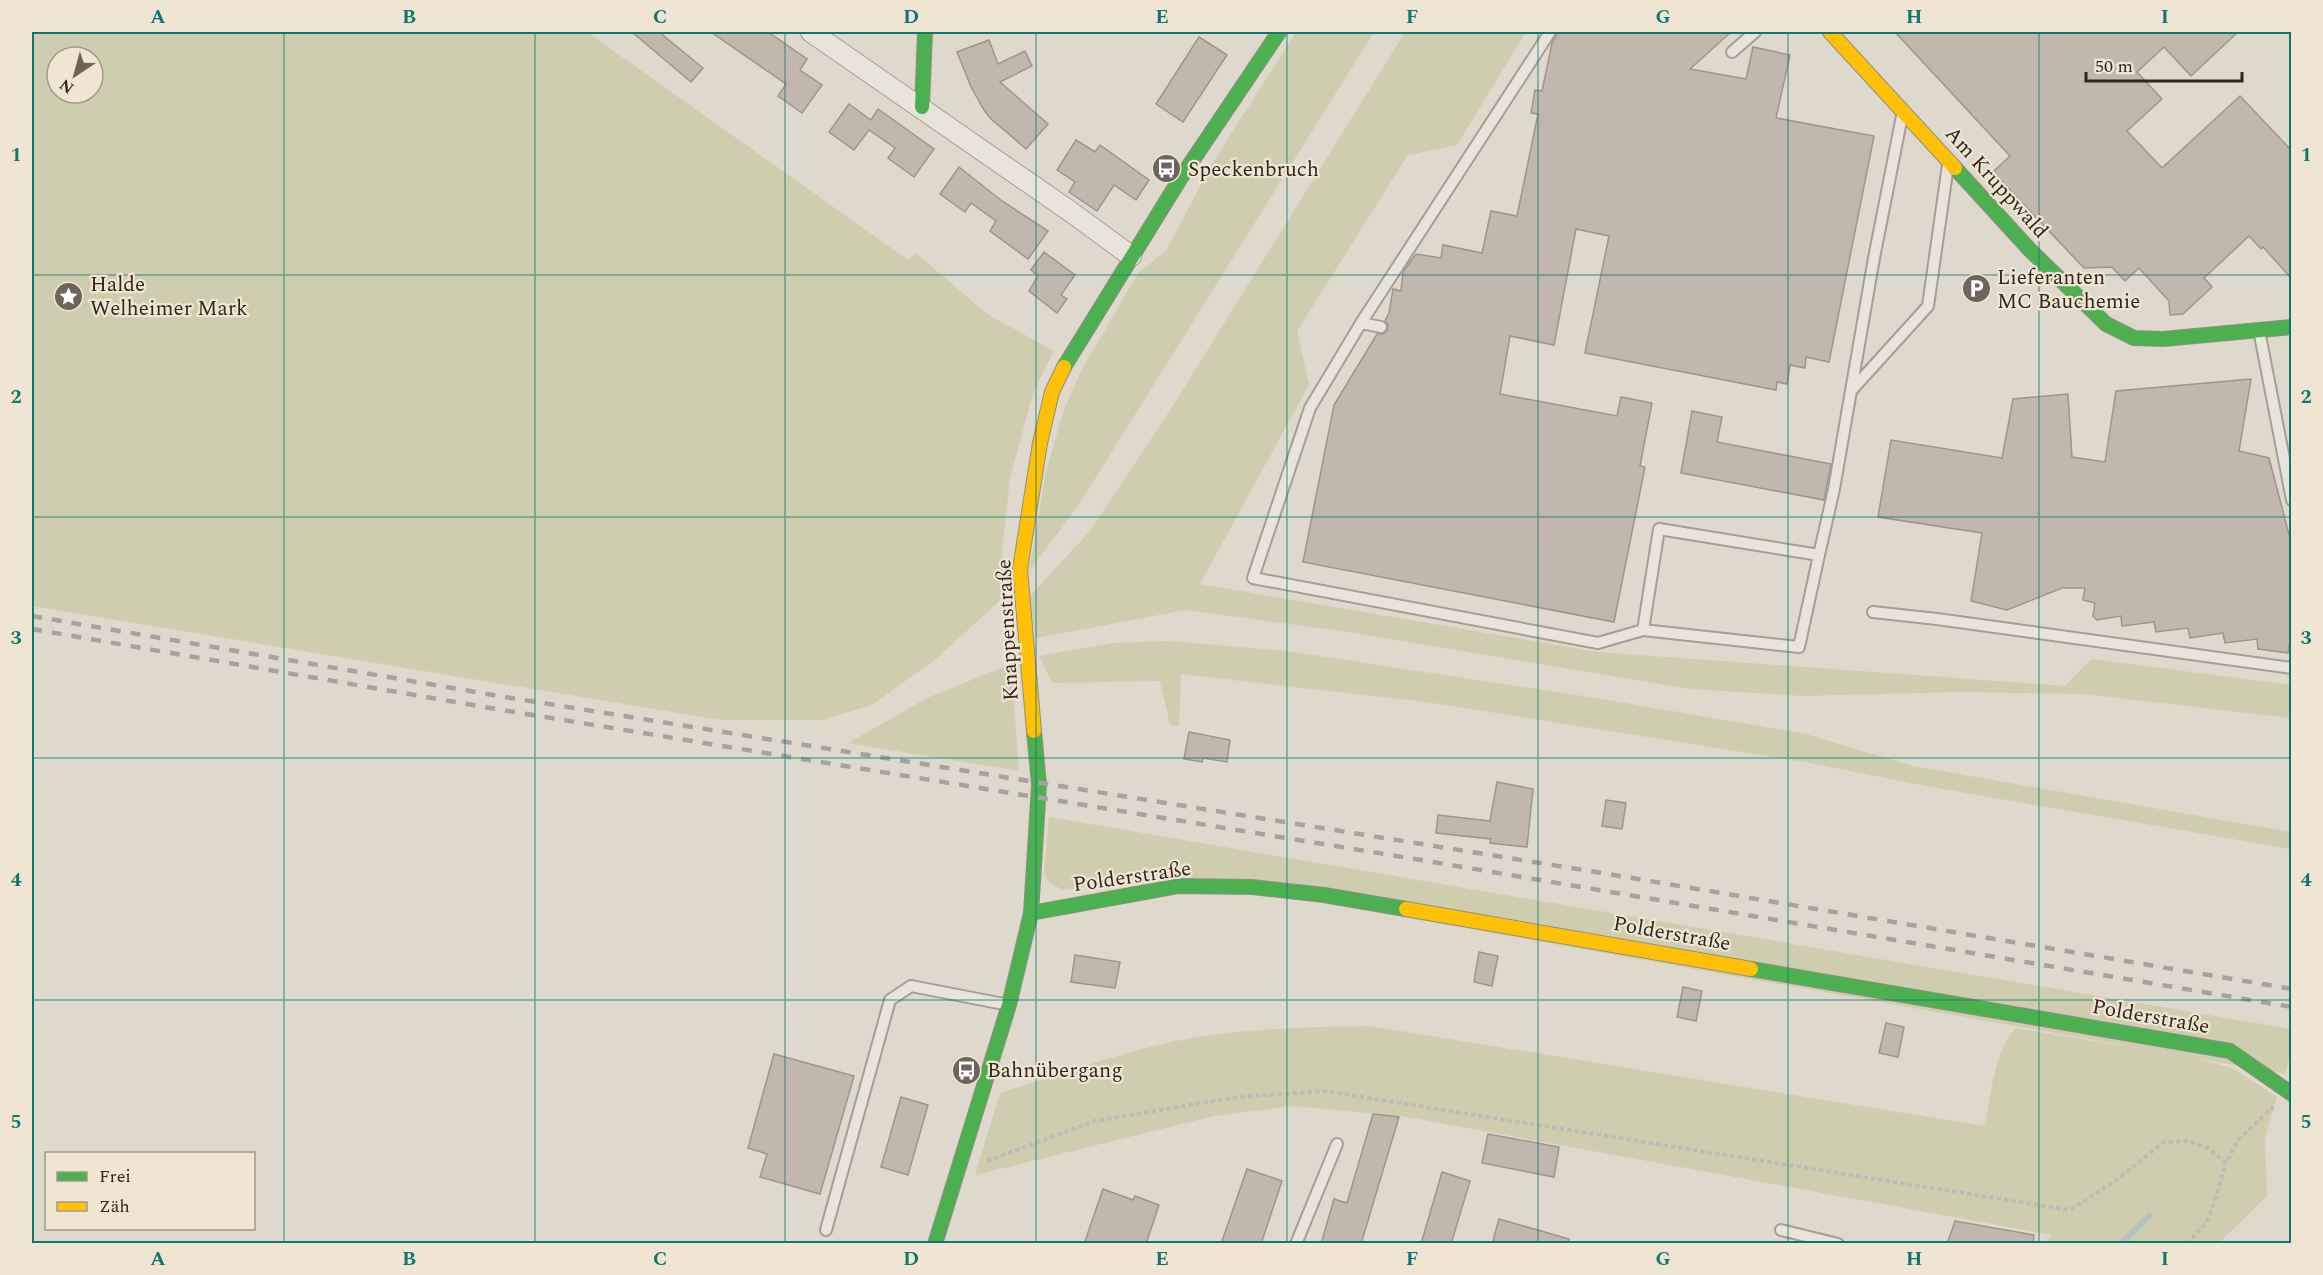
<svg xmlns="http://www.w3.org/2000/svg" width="2323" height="1275" viewBox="0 0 2323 1275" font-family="Spectral,serif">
<rect width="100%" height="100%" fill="#dfd8cc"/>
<g fill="#cfcdb0" fill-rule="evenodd">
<path d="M32 32H587L908 260 916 253 987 314 1054 351 1033 393 1010 479 1002 551 1005 596 937 658 872 705 821 720H720L32 606ZM57 57H93V93H57Z"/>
<path d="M1296 32H1374L1076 509 1029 571 1046 471 1064 410 1082 369 1139 272 1166 251 1210 167Z"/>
<path d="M1405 32H1526L1457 145 1408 155 1297 331 1309 385 1200 584 1598 652 2065 686 2091 659 2291 685V718L2084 694 1962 692 1803 696 1689 689 1341 631 1186 610 1036 638 1029 597 1090 531 1172 407Z"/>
<path d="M1169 641 1287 651 1602 699 1806 734 1913 766 2291 832V849L1931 787 1805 762 1426 702 1181 674 1179 726 1170 725 1160 681 1052 683 1039 656 1113 643Z"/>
<path d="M1011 664 1019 771 848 743 927 698Z"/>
<path d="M1049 817 2291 1029V1051L2285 1074 1166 875 1063 890 1050 883 1044 874Z"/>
<path d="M1370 1026 1984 1126C1992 1096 1993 1051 2016 1028L2191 1057 2232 1068 2277 1097 2265 1138 2267 1196 2219 1243H2044L2052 1235 1401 1116 1293 1106 1214 1116 975 1175 1000 1093C1065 1073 1131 1048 1198 1037 1256 1028 1311 1027 1370 1026Z"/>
</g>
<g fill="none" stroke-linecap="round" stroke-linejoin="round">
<path stroke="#b6c4ba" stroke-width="6" d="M2121 1244 2149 1216"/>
</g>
<g fill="#c2b7ad" stroke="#9f948c" stroke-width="1.5">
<path d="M632 32H659L703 68 691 82Z"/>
<path d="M711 32H768L807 59 800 70 822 85 802 113 778 96 786 84Z"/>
<path d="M1558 32H1731L1690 69 1746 79 1753 47 1790 55 1776 118 1874 136 1829 362 1806 357 1805 368 1790 365 1787 384 1777 382 1776 390 1585 353 1609 236 1576 229 1554 345 1510 336 1500 394 1617 416 1621 397 1652 403 1640 466 1645 467 1614 622 1303 562 1334 405 1377 334H1383L1387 331 1388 325 1385 321 1389 313 1393 289 1401 291 1403 272 1416 254 1441 258 1443 245 1482 253 1491 211 1517 216 1538 114 1531 113 1535 90 1542 91 1552 43Z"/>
<path d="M1895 32H2238L2191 76 2164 47 2137 72 2162 99 2127 131 2162 168 2240 96 2292 151V279L2263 247 2261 249 2249 236 2204 278 2212 287 2183 314 2170 315 2169 301 2139 268 2125 281 2112 267 2084 268 1993 172 2010 156Z"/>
<path d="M1199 37 1227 55 1183 122 1156 104Z"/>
<path d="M989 40 998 64 1025 51 1032 66 1000 82 1048 124 1026 149 990 118 984 110 971 87 957 52Z"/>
<path d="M849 104 871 120 878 109 934 149 914 177 888 158 895 148 869 130 854 150 829 132Z"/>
<path d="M1076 140 1095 152 1100 145 1149 180 1136 200 1114 185 1097 211 1069 192 1075 182 1057 170Z"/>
<path d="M959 167 1002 201 1048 231 1028 259 990 231 996 221 971 203 965 212 940 194Z"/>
<path d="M1044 252 1075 275 1061 295 1067 299 1057 313 1029 291 1038 276 1031 270Z"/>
<path d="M2251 379 2239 451 2269 458 2292 546V630L2288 653 2258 649 2257 639 2225 643 2223 633 2190 638 2188 628 2156 632 2154 622 2122 626 2121 616 2097 620 2093 616 2095 603 2083 600 2085 588H2062L2007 610 1971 601 1982 533 1878 517 1891 440 2002 458 2013 399 2068 394 2072 457 2105 462 2116 391Z"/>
<path d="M1692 411 1722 417 1717 442 1831 464 1824 500 1681 473Z"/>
<path d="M1189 732 1230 740 1227 762 1203 758 1202 762 1184 759Z"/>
<path d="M1497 782 1533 789 1527 847 1490 843 1491 839 1436 833 1438 815 1490 821Z"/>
<path d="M1606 800 1626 803 1622 829 1602 826Z"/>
<path d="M1479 952 1498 956 1492 986 1474 982Z"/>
<path d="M1075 955 1120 962 1115 988 1071 982Z"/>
<path d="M1683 987 1702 991 1696 1021 1677 1017Z"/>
<path d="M1886 1023 1904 1027 1898 1057 1879 1053Z"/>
<path d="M774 1054 854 1076 820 1194 760 1177 767 1154 748 1148Z"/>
<path d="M901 1097 928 1105 908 1175 881 1167Z"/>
<path d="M1373 1114 1399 1117 1361 1244H1321L1334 1199 1347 1203Z"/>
<path d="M1488 1134 1559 1147 1554 1177 1482 1163Z"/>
<path d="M1247 1169 1282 1181 1261 1244H1221Z"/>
<path d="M1442 1172 1470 1181 1451 1244H1421Z"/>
<path d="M1103 1189 1133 1200 1135 1196 1159 1205 1146 1244H1084Z"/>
<path d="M1499 1219 1569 1239 1568 1244H1492Z"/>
<path d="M1955 1221 2034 1235 2033 1244H1947Z"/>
</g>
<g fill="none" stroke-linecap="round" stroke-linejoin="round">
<defs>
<g id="lane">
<path d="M1550 32 1361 323 1310 408 1253 578 1598 643 1643 630 1659 529 1819 555 1834 489 1874 258 1902 116"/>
<path d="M1732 52 1755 32"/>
<path d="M1361 323 1381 327"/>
<path d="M2259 330 2292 500"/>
<path d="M1851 391 1928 306 1948 165"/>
<path d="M1873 612 1937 619 2292 668"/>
<path d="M1643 630 1799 647 1819 555"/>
<path d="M826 1230 890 1000 911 986 1009 1005"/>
<path d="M1781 1230 1838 1244"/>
<path d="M1296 1244 1337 1144"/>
</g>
<path id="street" d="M811 32 1071 212 1131 256"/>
<g id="fast">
<path d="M922 107 925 32"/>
<path d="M1955 168 2030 250 2106 324 2134 338 2163 339 2292 327"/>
<path d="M1064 367 1180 179 1279 32"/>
<path d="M1031 913 1179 886 1252 887 1324 895 1406 909"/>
<path d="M1751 969 2230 1051 2292 1094"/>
<path d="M935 1244 1009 1005 1031 913 1039 785 1034 731"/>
</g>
<g id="slow">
<path d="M1830 32 1955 168"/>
<path d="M1034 731 1020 569 1040 443 1052 392 1064 367"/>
<path d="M1406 909 1751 969"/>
</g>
</defs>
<use href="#lane" stroke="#a49e95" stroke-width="14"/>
<use href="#street" stroke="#a49e95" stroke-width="22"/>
<use href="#fast" stroke="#948d85" stroke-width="16"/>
<use href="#slow" stroke="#948d85" stroke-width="16"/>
<g stroke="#c0bbb4" stroke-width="4" stroke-dasharray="4.5 3" stroke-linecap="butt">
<path d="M987 1161 1095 1121 1238 1097 1325 1091 2070 1210 2114 1182 2164 1142 2188 1141 2208 1148 2226 1163 2238 1140 2273 1107"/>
<path d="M2187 1244 2206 1223 2211 1212 2226 1163"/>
</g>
<use href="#lane" stroke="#e8e4dc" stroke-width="10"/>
<use href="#street" stroke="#e8e4dc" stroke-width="20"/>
<use href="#fast" stroke="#4caf50" stroke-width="14"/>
<use href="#slow" stroke="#ffc107" stroke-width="14"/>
<g stroke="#a7a29d" stroke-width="4.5" stroke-dasharray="10 10" stroke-linecap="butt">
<path d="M32 616 493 695 1596 872 2292 989"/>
<path d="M32 629 490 708 1427 861 2292 1007"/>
</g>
</g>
<path fill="none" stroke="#0f766e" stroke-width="1.5" stroke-opacity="0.55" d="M284 32V1244M535 32V1244M785 32V1244M1036 32V1244M1287 32V1244M1538 32V1244M1788 32V1244M2039 32V1244M32 275H2292M32 517H2292M32 758H2292M32 1000H2292"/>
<defs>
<symbol id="bus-disc" viewBox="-11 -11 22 22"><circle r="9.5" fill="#6e645c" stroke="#f0e5d2"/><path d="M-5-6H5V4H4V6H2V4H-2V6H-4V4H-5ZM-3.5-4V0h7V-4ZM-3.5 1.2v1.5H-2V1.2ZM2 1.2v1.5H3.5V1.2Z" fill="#fff"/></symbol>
<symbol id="parking-disc" viewBox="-11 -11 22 22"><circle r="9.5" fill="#6e645c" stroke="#f0e5d2"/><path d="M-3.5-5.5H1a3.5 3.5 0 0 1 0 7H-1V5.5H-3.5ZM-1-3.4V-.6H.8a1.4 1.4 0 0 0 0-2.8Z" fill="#fff"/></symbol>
<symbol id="sight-disc" viewBox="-11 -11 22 22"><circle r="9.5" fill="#6e645c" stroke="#f0e5d2"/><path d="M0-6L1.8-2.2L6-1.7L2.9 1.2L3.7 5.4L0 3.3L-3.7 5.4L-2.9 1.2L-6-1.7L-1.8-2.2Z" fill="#fff"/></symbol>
</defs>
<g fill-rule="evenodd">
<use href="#bus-disc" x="1150" y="152" width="33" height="33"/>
<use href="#parking-disc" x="1960" y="272" width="33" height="33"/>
<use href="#sight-disc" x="52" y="280" width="33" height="33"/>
<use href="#bus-disc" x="950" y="1054" width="33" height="33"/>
</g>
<g text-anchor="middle" stroke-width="4.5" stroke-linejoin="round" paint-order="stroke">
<g font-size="21" fill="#31261f" stroke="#f0e5d2" text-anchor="start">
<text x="1188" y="176">Speckenbruch</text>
<text x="1997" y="284">Lieferanten<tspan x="1997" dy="24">MC Bauchemie</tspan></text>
<text x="90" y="291">Halde<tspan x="90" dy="24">Welheimer Mark</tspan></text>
<text x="987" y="1077">Bahnübergang</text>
</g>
<g font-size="21" fill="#31261f" stroke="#f0e5d2">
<text transform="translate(1997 182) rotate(48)" y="7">Am Kruppwald</text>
<text transform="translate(1007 630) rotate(-93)" y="7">Knappenstraße</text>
<text transform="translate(1132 876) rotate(-8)" y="7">Polderstraße</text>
<text transform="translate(1672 933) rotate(10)" y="7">Polderstraße</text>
<text transform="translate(2151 1016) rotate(10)" y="7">Polderstraße</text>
</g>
</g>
<rect width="2323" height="1275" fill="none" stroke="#f0e5d2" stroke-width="66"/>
<rect x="45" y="1152" width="210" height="78" fill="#f0e5d2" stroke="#a4998a" stroke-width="1.5"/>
<rect x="57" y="1172" width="30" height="9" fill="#4caf50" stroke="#a4998a" stroke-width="1.5"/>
<text x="99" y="1182" font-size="18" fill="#31261f">Frei</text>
<rect x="57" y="1202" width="30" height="9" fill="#ffc107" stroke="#a4998a" stroke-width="1.5"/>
<text x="99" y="1212" font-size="18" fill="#31261f">Zäh</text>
<g transform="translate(75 75) rotate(216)"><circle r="28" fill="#f0e5d2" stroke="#a4998a" stroke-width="1.5"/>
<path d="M0-4.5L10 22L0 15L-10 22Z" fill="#6e645c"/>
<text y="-9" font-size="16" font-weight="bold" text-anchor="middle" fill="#31261f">N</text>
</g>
<path d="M2086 72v9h156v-9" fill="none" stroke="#31261f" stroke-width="3"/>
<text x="2095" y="72" font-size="18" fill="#31261f" stroke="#f0e5d2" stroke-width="4.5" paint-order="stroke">50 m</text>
<rect x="33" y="33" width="2257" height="1209" fill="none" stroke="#0f766e" stroke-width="2"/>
<g font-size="20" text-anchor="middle" font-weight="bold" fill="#0f766e">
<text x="158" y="23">A</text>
<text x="409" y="23">B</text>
<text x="660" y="23">C</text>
<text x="911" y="23">D</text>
<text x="1162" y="23">E</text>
<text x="1412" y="23">F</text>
<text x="1663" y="23">G</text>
<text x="1914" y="23">H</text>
<text x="2165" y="23">I</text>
<text x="16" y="161">1</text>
<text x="2306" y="161">1</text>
<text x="16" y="403">2</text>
<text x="2306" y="403">2</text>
<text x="16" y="644">3</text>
<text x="2306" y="644">3</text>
<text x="16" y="886">4</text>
<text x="2306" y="886">4</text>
<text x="16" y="1128">5</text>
<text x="2306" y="1128">5</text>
<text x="158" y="1265">A</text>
<text x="409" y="1265">B</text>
<text x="660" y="1265">C</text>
<text x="911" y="1265">D</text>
<text x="1162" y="1265">E</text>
<text x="1412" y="1265">F</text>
<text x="1663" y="1265">G</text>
<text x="1914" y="1265">H</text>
<text x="2165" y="1265">I</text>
</g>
</svg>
